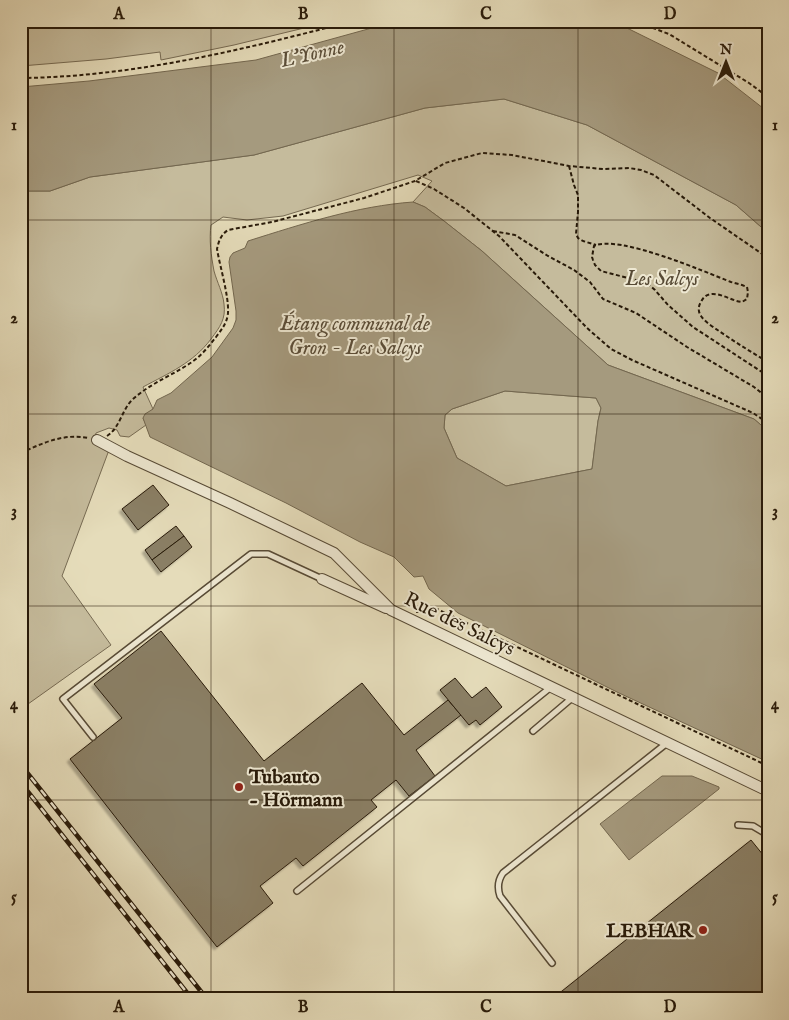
<svg xmlns="http://www.w3.org/2000/svg" width="789" height="1020" viewBox="0 0 789 1020" font-family="'IM FELL English',serif">
<defs>
<filter id="shadow"><feDropShadow dx="-3" dy="3" stdDeviation="1" flood-color="#0004"/></filter>
</defs>
<rect width="100%" height="100%" fill="#e5dcba"/>
<filter id="stains"><feTurbulence type="fractalNoise" baseFrequency=".004" numOctaves="4"/><feColorMatrix values="0 0 0 0 .2 0 0 0 0 .09 0 0 0 0 .02 0 0 0 .5 -.17"/></filter>
<radialGradient id="worn" r=".72"><stop offset=".6" stop-color="#630" stop-opacity="0"/><stop offset="1" stop-color="#630" stop-opacity=".3"/></radialGradient>
<g fill="#c5bb9c" stroke="#766a52">
<path d="M21 21H333L234 45 161 60 160 52 106 59 21 66Z"/>
<path d="M504 99 587 125 736 205 768 233V431L754 419 608 365 482 251 444 221 425 207 413 202 432 181 418 175 283 216 247 220 223 217 211 225C209 240 211 255 214 271 217 282 223 293 224 304 226 319 220 327 211 339 193 363 169 373 143 387L153 409 143 418 146 425 129 437 120 436 117 430 109 428 96 433 95 437 109 450 62 576 111 645 21 709V363L28 356 21 347V191H50L90 177 254 155 425 108Z"/>
<path d="M505 391 596 398 601 408 598 421 592 469 506 486 457 458 444 428 445 415 452 409Z"/>
</g>
<g fill="#a59a7e" stroke="#73674f" fill-rule="evenodd">
<path d="M397 21H606L629 29 718 73 768 112V233L736 205 587 125 504 99 425 108 254 155 90 177 50 191H21V87L89 81 256 60Z"/>
<path d="M413 202 425 207 444 221 482 251 608 365 754 419 768 431V762L619 693 458 613 429 589 423 576 414 577 394 557 360 542 286 503 150 437 143 418 145 414 153 409 157 400 171 393 212 357 233 328 236 320V311L229 262 230 257 233 253 245 248 248 241C302 224 357 206 413 202ZM505 391 596 398 601 408 598 421 592 469 506 486 457 458 444 428 445 415 452 409Z"/>
<path d="M662 776H692L719 787V789L629 860 600 824Z"/>
</g>
<g fill="#8a7f65" stroke="#281a09" filter="url(#shadow)">
<path d="M153 485 169 505 138 530 122 509Z"/>
<path d="M176 526 184 536 152 560 145 550Z"/>
<path d="M184 536 192 547 161 572 152 560Z"/>
<path d="M161 631 264 761 362 683 404 735 448 700 461 715 416 750 435 776 409 796 396 780 371 800 377 807 303 866 296 858 260 886 273 903 217 947 70 759 122 718 94 684Z"/>
<path d="M455 678 472 698 486 687 502 707 480 725 476 720 469 725 440 690Z"/>
<path d="M751 840 768 861V999H552Z"/>
</g>
<g fill="none" stroke-linecap="round" stroke-linejoin="round">
<defs>
<g id="service">
<path d="M533 731 572 698"/>
<path d="M93 737 63 699 251 554H268L322 579"/>
<path d="M738 825 753 826 768 835"/>
<path d="M297 891 551 687"/>
<path d="M552 963 500 896C497 887 498 880 503 873L667 743"/>
</g>
<g id="minor">
<path d="M97 440 127 456 230 503 334 553 391 610 768 791"/>
<path d="M322 579 386 608"/>
</g>
</defs>
<use href="#service" stroke="#574a35" stroke-width="8"/>
<use href="#minor" stroke="#574a35" stroke-width="12"/>
<g stroke="#281a09" stroke-width="2" stroke-dasharray="4 2.5" stroke-linecap="butt">
<path d="M634 21 669 34 749 83 768 97"/>
<path d="M21 78C133 77 246 49 353 21"/>
<path d="M762 93 766 88"/>
<path d="M569 166 574 185 578 195V212L576 234 578 238 583 241 596 245"/>
<path d="M416 181 434 189 464 208 499 236 587 328 611 349 632 360 753 413 768 423"/>
<path d="M493 231 515 235 548 256 574 270 590 282 603 299 636 313 687 347 754 387 768 398"/>
<path d="M768 362C751 352 735 342 719 331 713 327 705 322 701 316 698 312 698 306 701 302 703 297 707 294 713 294 723 294 732 301 742 302L747 299 748 292 747 287 742 285 731 282C705 272 618 234 594 246L592 257 593 260 595 265 601 271 647 283 655 290 668 305 693 327 768 376"/>
<path d="M107 436C120 428 122 409 133 399 151 383 173 375 192 362 202 355 209 346 216 337 222 329 227 323 228 313 229 296 220 267 217 249 219 240 221 235 228 230L272 222 364 198 415 181 445 163 482 153 512 155 569 166 603 169 629 168 641 170 654 175 710 218 768 258"/>
<path d="M21 453C42 443 65 433 88 438"/>
<path d="M416 612 435 608 768 766"/>
</g>
<use href="#service" stroke="#eee8d2" stroke-width="5"/>
<use href="#minor" stroke="#eee8d2" stroke-width="10"/>
<defs>
<g id="rail">
<path d="M21 765 207 999"/>
<path d="M21 783 192 999"/>
</g>
</defs>
<use href="#rail" stroke="#281a09" stroke-width="4.5"/>
<use href="#rail" stroke="#eee8d2" stroke-width="2.5" stroke-dasharray="8" stroke-linecap="butt"/>
</g>
<path fill="none" stroke="#281a09" stroke-width="1" stroke-opacity="0.55" d="M211 21V999M394 21V999M578 21V999M21 220H768M21 414H768M21 606H768M21 800H768"/>
<g fill="#8f2418" stroke="#eee8d2" stroke-width="2">
<circle cx="239" cy="787" r="5"/>
<circle cx="703" cy="930" r="5"/>
</g>
<g text-anchor="middle" stroke-width="4" stroke-linejoin="round" paint-order="stroke">
<g font-size="20" font-style="italic" fill="#574a35" stroke="#eee8d2">
<text x="662" y="285">Les Salcys</text>
</g>
<g font-size="20" fill="#281a09" stroke="#eee8d2">
<text transform="translate(460 623) rotate(26)" y="7">Rue des Salcys</text>
</g>
<g font-size="20" font-weight="bold" fill="#281a09" stroke="#eee8d2" text-anchor="start">
<text x="249" y="783">Tubauto<tspan x="249" dy="23">- Hörmann</tspan></text>
<text x="693" y="937" text-anchor="end">LEBHAR</text>
</g>
<g font-size="21" font-style="italic" fill="#5a4d38" stroke="#eee8d2">
<text transform="translate(312 53) rotate(-13)" y="7">L'Yonne</text>
<text x="355" y="330">Étang communal de<tspan x="355" dy="24">Gron - Les Salcys</tspan></text>
</g>
</g>
<rect width="789" height="1020" fill="none" stroke="#e5dcba" stroke-width="55"/>
<g transform="translate(726 62)" stroke="#eee8d2" stroke-width="4" paint-order="stroke">
<path d="M0-4L9 19L0 12L-9 19Z" fill="#281a09"/>
<text y="-8" font-size="14" font-weight="bold" text-anchor="middle" fill="#281a09">N</text>
</g>
<rect x="28" y="28" width="734" height="964" fill="none" stroke="#281a09" stroke-width="2"/>
<g font-size="16" text-anchor="middle" font-weight="bold" fill="#281a09">
<text x="119" y="19">A</text>
<text x="303" y="19">B</text>
<text x="486" y="19">C</text>
<text x="670" y="19">D</text>
<text x="14" y="130">1</text>
<text x="775" y="130">1</text>
<text x="14" y="323">2</text>
<text x="775" y="323">2</text>
<text x="14" y="516">3</text>
<text x="775" y="516">3</text>
<text x="14" y="709">4</text>
<text x="775" y="709">4</text>
<text x="14" y="902">5</text>
<text x="775" y="902">5</text>
<text x="119" y="1012">A</text>
<text x="303" y="1012">B</text>
<text x="486" y="1012">C</text>
<text x="670" y="1012">D</text>
</g>
<rect width="100%" height="100%" filter="url(#stains)"/>
<rect width="100%" height="100%" fill="url(#worn)"/>
</svg>
